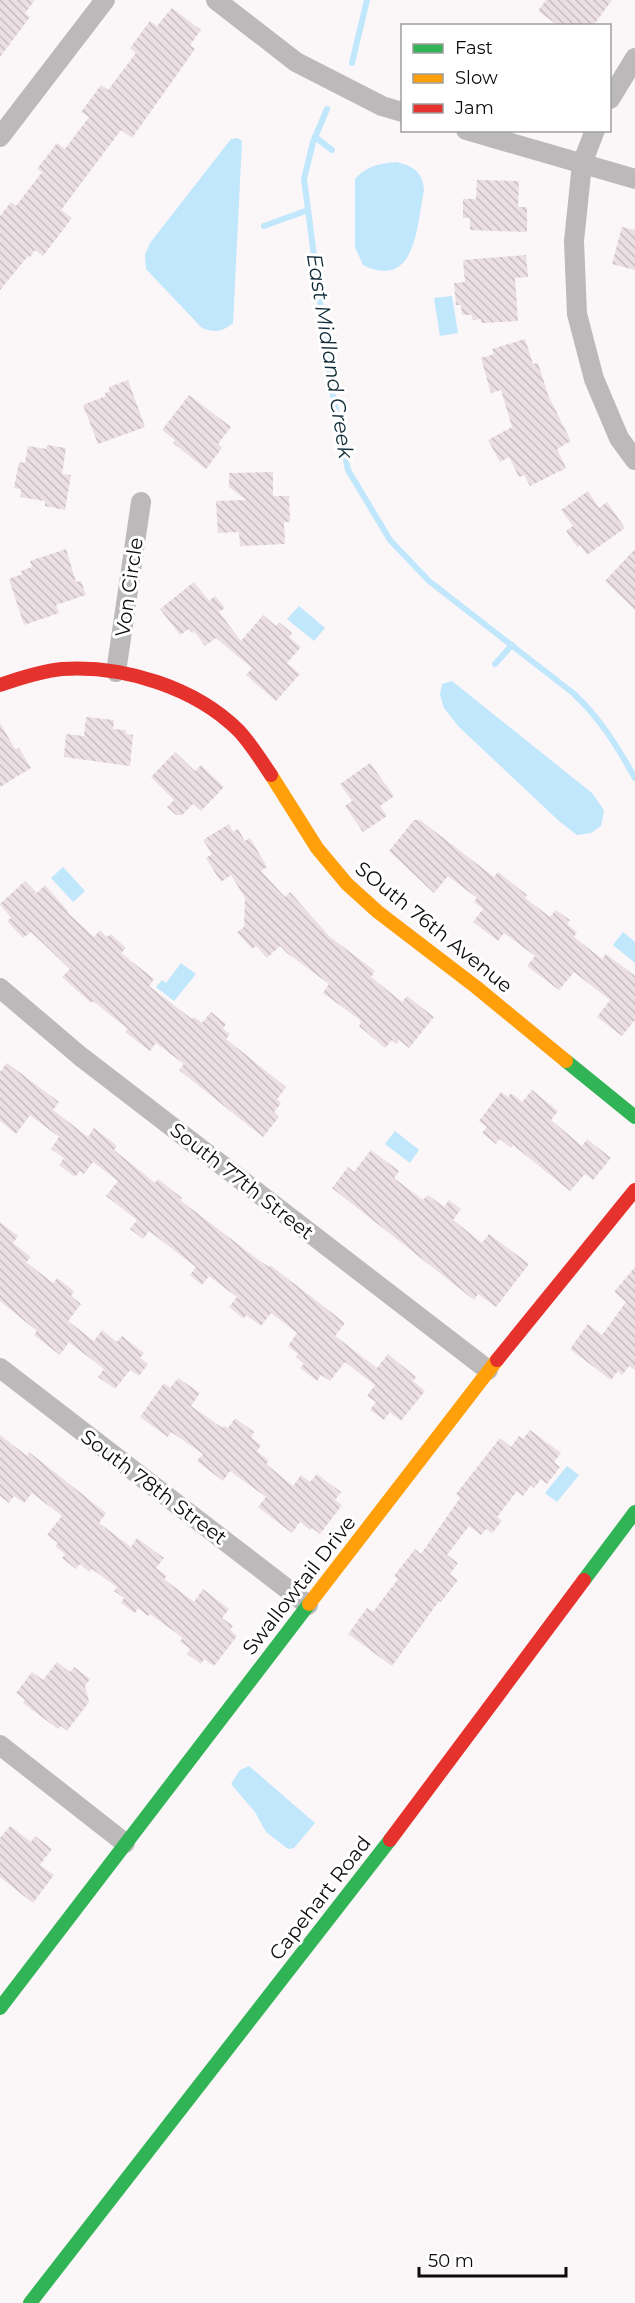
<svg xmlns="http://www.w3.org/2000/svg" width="635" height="2303" viewBox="0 0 635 2303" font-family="Montserrat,sans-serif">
<defs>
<pattern id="building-back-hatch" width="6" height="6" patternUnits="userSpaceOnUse" patternTransform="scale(1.5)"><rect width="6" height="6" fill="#ebdfe4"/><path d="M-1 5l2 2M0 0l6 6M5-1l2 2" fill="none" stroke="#c8bec2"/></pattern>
</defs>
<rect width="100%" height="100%" fill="#fbf6f8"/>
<g fill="#c0e7fb">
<path d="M237 138 242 141 233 323C222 332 215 333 202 328L146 269 145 255 150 243 231 139Z"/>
<path d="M395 162C412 165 423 172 424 190 417 225 416 291 363 265L355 247V179C367 166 378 164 395 162Z"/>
<path d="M452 296 458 333 440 336 434 298Z"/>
<path d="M299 606 325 628 314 641 287 619Z"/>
<path d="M452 681 592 793 604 810 601 826 591 833 577 835 559 821 459 727 444 708 440 695 442 684Z"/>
<path d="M63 867 85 891 73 902 51 878Z"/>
<path d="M623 932 635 942V963L613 945Z"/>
<path d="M181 963 196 974 174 1001 156 987 162 980 166 983Z"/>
<path d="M395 1131 419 1150 410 1163 385 1144Z"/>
<path d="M567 1466 579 1475 557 1502 545 1493Z"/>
<path d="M249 1766 315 1823 294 1848 288 1849 266 1832 255 1812 231 1784 240 1770Z"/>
</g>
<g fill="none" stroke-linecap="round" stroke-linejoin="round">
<g stroke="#c0e7fb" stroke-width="6">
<path d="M352 63 367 0"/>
<path d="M327 109 313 142 304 179 331 386 348 470 390 540 429 581 573 693C600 718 617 746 635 778"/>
<path d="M315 137 332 150"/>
<path d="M264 226 308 210"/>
<path d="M495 664 512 645"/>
</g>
</g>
<g fill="url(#building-back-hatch)">
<path d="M0 0H35L25 13 30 17 0 57Z"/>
<path d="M546 0H612L593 26H559L538 11Z"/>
<path d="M172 8 201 30 190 45 195 49 132 138 121 130 61 210 72 218 43 256 35 250 30 257 28 256 0 290V216L11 202 16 206 42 172 37 169 57 143 65 149 89 117 81 112 101 85 108 90 136 53 130 48 150 21 157 26Z"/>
<path d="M477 180 519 181 518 207H527V232L470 230V218H463V199H476Z"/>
<path d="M622 227 635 230V270L612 264Z"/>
<path d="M526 255 528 277 515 278 518 321 481 323V319L473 320 472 315H462L461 305H456L454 283 465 282 463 260Z"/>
<path d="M525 339 533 364 538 363 548 395 571 441 557 449 566 468 530 486 524 475 519 477 509 457 500 462 488 440 512 427 501 390 491 393 481 358 494 354 492 349Z"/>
<path d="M128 380 145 427 98 444 83 405 106 396 105 393 110 391 109 387Z"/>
<path d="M189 395 231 427 218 444 222 448 206 469 173 443 175 440 162 430Z"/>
<path d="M47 445 66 448 62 474 71 475 65 510 45 506V501L20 497 21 489 14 488 19 462 25 463 28 446 46 449Z"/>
<path d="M273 472V496H289L290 522H284L285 544 240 546 239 532 218 533 216 501 246 500 229 487V473Z"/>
<path d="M588 491 599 508 607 502 625 528 587 555 580 545 577 547 566 531 573 526 561 510Z"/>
<path d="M66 549 76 582 81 581 86 595 56 605 59 613 24 625 9 579 22 574 21 571 32 567 30 561Z"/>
<path d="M635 549V610L605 581Z"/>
<path d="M194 582 209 601 215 596 225 608 219 612 241 641 263 615 276 626 279 622 292 633 289 637 301 647 287 663 300 674 276 701 246 675 252 668 216 638 205 646 194 631 192 633 189 629 180 635 160 609Z"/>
<path d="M86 717 114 720 113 729 126 730V734L133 735 130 766 64 757 66 734 84 736Z"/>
<path d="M0 723 15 749 19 748 31 768 0 787Z"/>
<path d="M175 752 195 771 201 765 224 787 201 811 193 804 182 815H176L167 807 174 800 151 777Z"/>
<path d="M370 763 394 796 380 806 387 816 363 832 345 806 352 801 340 784Z"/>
<path d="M414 820H420L494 877 498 872 527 895 525 898 550 917 556 910 570 920 567 924 577 932 574 937 602 959 606 954 635 976V1020L622 1036 597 1017 610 1000 574 972 559 990 527 966 535 956 504 933 498 941 473 922 483 909 474 902 477 898 448 876 434 893 389 851Z"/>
<path d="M229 824 233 832 238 829 245 841 250 838 267 867 261 871 285 897 290 892 330 937 375 971 371 977 402 1002 407 996 434 1017 409 1048 399 1040 397 1044 392 1040 385 1048 359 1026 361 1022 359 1019 323 993 329 984 287 953 280 946 267 958 256 946 252 949 237 932 244 927 245 898 231 875 221 882 206 858 212 854 203 840Z"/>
<path d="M25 881 37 893 45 885 68 911 67 912 94 937 100 930 107 937 111 934 126 948 121 953 154 979 149 986 192 1019 194 1017 202 1023 211 1012 226 1024 223 1029 230 1034 226 1039 286 1087 277 1099 281 1103 274 1112 279 1117 263 1137 179 1070 184 1064 156 1043 150 1051 125 1032 128 1029 93 1001 91 1003 62 977 70 969 31 932 23 938 7 921 11 918 0 904Z"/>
<path d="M7 1063 59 1102 53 1110 88 1137 94 1128 117 1146 114 1150 155 1183 158 1179 182 1198 180 1200 260 1261 269 1267 270 1265 345 1323 335 1336 377 1368 388 1354 416 1377 413 1381 425 1391 401 1421 390 1412 384 1420 370 1410 376 1402 367 1396 375 1385 345 1362 330 1381 321 1375 317 1381 300 1368 304 1364 296 1357 298 1354 288 1346 297 1333 271 1313 261 1326 246 1315 244 1319 229 1307 237 1297 209 1276 202 1285 190 1275 196 1267 149 1231 143 1239 130 1229 137 1220 106 1196 118 1181 93 1162 84 1174 80 1171 75 1177 59 1165 64 1158 51 1149 59 1137 30 1115 16 1134 0 1121V1072Z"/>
<path d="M532 1090 558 1111 551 1120 582 1146 587 1139 611 1158 593 1180 585 1174 570 1191 513 1145 511 1148 500 1139 496 1144 482 1133 487 1127 479 1121 501 1092 508 1097 511 1093 522 1102Z"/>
<path d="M371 1150 399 1171 394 1178 423 1200 428 1195 444 1207 449 1200 461 1209 453 1220 482 1243 489 1234 529 1264 496 1307 478 1294 474 1300 332 1188 348 1167 354 1172Z"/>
<path d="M0 1222 18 1236 13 1243 31 1257 26 1262 53 1283 57 1278 74 1291 71 1296 81 1304 68 1321 94 1341 102 1330 117 1342 122 1336 144 1353 140 1358 148 1364 139 1376 130 1370 115 1389 98 1377 104 1369 69 1342 60 1355 34 1335 37 1331 0 1301Z"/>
<path d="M635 1267V1370L629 1366 622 1375 618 1371 611 1380 570 1349 588 1324 602 1335 626 1302 614 1292Z"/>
<path d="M178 1378 200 1393 191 1406 223 1428 224 1426 228 1428 235 1418 254 1432 251 1437 261 1445 257 1451 269 1461 266 1464 293 1486 301 1475 310 1482 317 1474 341 1492 335 1500 342 1505 320 1534 312 1528 310 1530 300 1522 292 1533 258 1507 266 1497 230 1471 223 1481 197 1461 203 1454 171 1432 168 1437 140 1417 164 1383 170 1388Z"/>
<path d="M530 1430 561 1453 554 1462 560 1467 547 1484 541 1479 534 1488 531 1485 523 1496 517 1491 497 1517 502 1521 492 1533 486 1529 481 1535 469 1526 447 1555 458 1563 450 1574 458 1580 441 1602 439 1601 392 1666 348 1634 367 1608 373 1612 398 1579 394 1576 415 1549 421 1554 460 1498 456 1494 500 1438 511 1447 519 1436 523 1439Z"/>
<path d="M0 1435 27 1456 29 1452 106 1513 99 1523 131 1547 137 1538 164 1558 156 1568 167 1576 164 1579 194 1602 203 1589 229 1609 222 1618 233 1626 230 1630 237 1636 214 1666 204 1659 201 1664 187 1654 190 1649 180 1641 183 1638 150 1614 148 1616 138 1608 135 1613 121 1603 124 1598 114 1591 117 1587 92 1569 89 1572 80 1564 76 1569 62 1558 65 1554 55 1546 58 1543 47 1535 62 1516 32 1493 24 1503 14 1496 9 1503 0 1496Z"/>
<path d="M57 1662 70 1672 74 1667 90 1679 85 1686 89 1702 67 1731 61 1726 58 1729 23 1703 25 1700 16 1693 32 1672 43 1680Z"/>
<path d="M10 1826 31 1842 35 1836 52 1849 40 1865 54 1875 33 1903 0 1877V1838Z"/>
</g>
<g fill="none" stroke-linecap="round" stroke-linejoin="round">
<g stroke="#bbb9ba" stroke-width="20">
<path d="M216 0 296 62 382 106 402 112"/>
<path d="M610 99 635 58"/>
<path d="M466 130 635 179"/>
<path d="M595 130 582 164 574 241 577 314 594 379 619 438 635 460"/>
<path d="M0 137 105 0"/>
<path d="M116 672 141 502"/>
<path d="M0 988 80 1056 488 1370"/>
<path d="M0 1368 308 1605"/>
<path d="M0 1745 125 1843"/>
</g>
<g stroke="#30b455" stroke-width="14">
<path d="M566 1061 635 1117"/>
<path d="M584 1580 635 1512"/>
<path d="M0 2008 309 1604"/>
<path d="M30 2303 390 1840"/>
</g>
<g stroke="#ff9f0a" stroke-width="14">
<path d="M271 775 317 848 347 884 378 912 476 987 566 1061"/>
<path d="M309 1604 497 1360"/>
</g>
<g stroke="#e5322d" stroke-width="14">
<path d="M0 685C20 678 41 671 62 669 123 665 195 687 239 731 251 744 261 760 271 775"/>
<path d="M497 1360 635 1190"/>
<path d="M390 1840 584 1580"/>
</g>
</g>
<g text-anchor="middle" stroke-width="6" stroke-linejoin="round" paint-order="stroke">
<g font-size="20" fill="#0e0b0c" stroke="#fff">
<text transform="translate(129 587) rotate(-82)" y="7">Von Circle</text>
<text transform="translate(434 927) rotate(39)" y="7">SOuth 76th Avenue</text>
<text transform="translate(242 1181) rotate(38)" y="7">South 77th Street</text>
<text transform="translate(154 1487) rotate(37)" y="7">South 78th Street</text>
<text transform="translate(299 1585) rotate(-52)" y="7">Swallowtail Drive</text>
<text transform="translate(320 1898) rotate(-52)" y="7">Capehart Road</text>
</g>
<g font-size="21" font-style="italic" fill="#122d39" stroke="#fff">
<text transform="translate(330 356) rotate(81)" y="7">East Midland Creek</text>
</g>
</g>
<rect x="401" y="24" width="210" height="108" fill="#ffffff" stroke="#9f9d9e" stroke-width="1.5"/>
<rect x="413" y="44" width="30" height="9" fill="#30b455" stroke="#9f9d9e" stroke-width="1.5"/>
<text x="455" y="54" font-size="18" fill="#0e0b0c">Fast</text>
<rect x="413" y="74" width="30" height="9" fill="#ff9f0a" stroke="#9f9d9e" stroke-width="1.5"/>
<text x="455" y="84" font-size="18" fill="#0e0b0c">Slow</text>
<rect x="413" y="104" width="30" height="9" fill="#e5322d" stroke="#9f9d9e" stroke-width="1.5"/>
<text x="455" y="114" font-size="18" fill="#0e0b0c">Jam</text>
<path d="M419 2267v9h147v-9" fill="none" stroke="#0e0b0c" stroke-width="3"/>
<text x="428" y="2267" font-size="18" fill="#0e0b0c" stroke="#ffffff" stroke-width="4.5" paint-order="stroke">50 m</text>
</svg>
